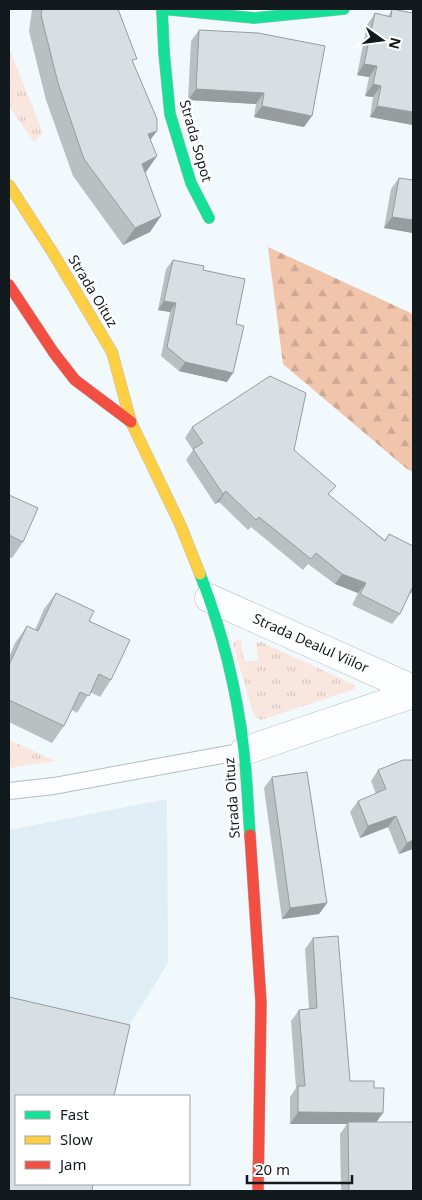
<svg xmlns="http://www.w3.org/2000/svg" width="422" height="1200" viewBox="0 0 422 1200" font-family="'Noto Sans',sans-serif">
<defs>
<pattern id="grass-tufts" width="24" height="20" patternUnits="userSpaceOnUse" patternTransform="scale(1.25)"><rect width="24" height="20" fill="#f9e7df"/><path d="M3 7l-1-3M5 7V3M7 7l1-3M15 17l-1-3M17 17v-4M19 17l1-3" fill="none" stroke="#d5c6bf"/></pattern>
<pattern id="forest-firs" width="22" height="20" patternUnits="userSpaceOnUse" patternTransform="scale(1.25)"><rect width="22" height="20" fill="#f1c4ac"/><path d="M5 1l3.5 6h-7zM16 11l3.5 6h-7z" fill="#cea894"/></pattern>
</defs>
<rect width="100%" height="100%" fill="#f2f9fc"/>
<path fill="#dfedf4" d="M167 799 168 963 120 1040 16 1096V1184L9 1191V830Z"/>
<g fill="url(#grass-tufts)">
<path d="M9 48 43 133 34 142 9 106Z"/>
<path d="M236 639 241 640 244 661H258L256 643 261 642 355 685V689L261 720 254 716 233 645Z"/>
<path d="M9 740 56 761 9 768Z"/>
</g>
<path fill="url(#forest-firs)" d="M268 247 413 314V472L407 469 283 364Z"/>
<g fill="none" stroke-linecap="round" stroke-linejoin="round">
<defs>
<path id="lane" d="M9 791 54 786 244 751"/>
<g id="street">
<path d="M209 598 413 689"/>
<path d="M244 751 413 694"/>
</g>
<g id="fast">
<path d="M209 218 191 183 170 114 164 52 162 9 254 18 344 9"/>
<path d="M200 574C222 630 237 691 244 751 247 779 248 807 250 835"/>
</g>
<path id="slow" d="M9 185 53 253 112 352 131 422 180 524 200 574"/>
<g id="jam">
<path d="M9 285 54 353 75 380 131 422"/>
<path d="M250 835 261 1002 258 1191"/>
</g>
</defs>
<use href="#lane" stroke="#b6bcbf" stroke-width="18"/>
<use href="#street" stroke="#b6bcbf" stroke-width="29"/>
<use href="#fast" stroke="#b6bcbf" stroke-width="12"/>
<use href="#slow" stroke="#b6bcbf" stroke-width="12"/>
<use href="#jam" stroke="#b6bcbf" stroke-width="12"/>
<use href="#lane" stroke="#fdfeff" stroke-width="16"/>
<use href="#street" stroke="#fdfeff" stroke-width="28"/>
<use href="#fast" stroke="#16e098" stroke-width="11"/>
<use href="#slow" stroke="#ffcf43" stroke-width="11"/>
<use href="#jam" stroke="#f24e42" stroke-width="11"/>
</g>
<g fill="#bac0c2">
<path d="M32 9H118L133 64 150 140 146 172H145L150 232 123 245 73 176 46 100 29 31Z"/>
<path d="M392 9 413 13V125L370 117 373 97 365 96 369 77 357 75 367 25 375 13 388 16Z"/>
<path d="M199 30 304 127 254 117 256 104 188 100 191 41Z"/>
<path d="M399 178 413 233 384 228 391 189Z"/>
<path d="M173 260 203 270 236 324 227 382 179 371 161 356 170 312 158 310 166 269Z"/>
<path d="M192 427 294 450 329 495 385 540 389 534 413 546V594L410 593 400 614 392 624 352 605 358 593 335 584 308 564 303 570 251 527 248 530 219 502 215 504 186 460 193 450 185 438Z"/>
<path d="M9 495 23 542 12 558 9 557Z"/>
<path d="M56 593 89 621 111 680 100 697 90 692 77 713 72 710 64 726 52 743 9 722V657L15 643 27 626 35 630 44 609Z"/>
<path d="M378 770 413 849 399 854 388 827 360 838 350 812 358 801 376 794 371 781Z"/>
<path d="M272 777 327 903 319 914 282 919 264 788Z"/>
<path d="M313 938 350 1081 374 1088 377 1122 413 1191H341L340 1134 347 1124H290V1097L296 1088 291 1021 299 1010 309 1009 305 949Z"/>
</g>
<g fill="#979c9e">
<path d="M364 64 377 66 369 77 357 75Z"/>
<path d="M373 84 381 86 373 97 365 96Z"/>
<path d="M196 89 264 93 256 104 188 100Z"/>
<path d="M262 106 312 116 304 127 254 117Z"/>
<path d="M377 106 413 112V125L370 117Z"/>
<path d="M157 131 145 147 148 134Z"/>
<path d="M157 156 146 172 131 181 142 164Z"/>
<path d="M161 216 150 232 123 245 135 228Z"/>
<path d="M392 217 413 220V233L384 228Z"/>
<path d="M164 301 176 303 170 312 158 310Z"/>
<path d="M185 362 233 373 227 382 179 371Z"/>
<path d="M226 491 219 502 215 504 223 494Z"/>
<path d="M342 574 366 583 358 593 335 584Z"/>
<path d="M396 816 388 827 360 838 368 826Z"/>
<path d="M413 840V849L399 854 407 843Z"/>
<path d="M327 903 319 914 282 919 290 908Z"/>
<path d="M298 1112 383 1113 375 1124 348 1122 347 1124H290Z"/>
</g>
<g fill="#d8dfe2" stroke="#979c9e">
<path d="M42 9H118L137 59 132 60 157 119V131L148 134 157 156 142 164 161 216 135 228 84 159 58 83 41 15Z"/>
<path d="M392 9 413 13V112L377 106 381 86 373 84 377 66 364 64 375 13 391 17Z"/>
<path d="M199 30 258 33 325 46 312 116 262 106 264 93 196 89Z"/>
<path d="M399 178 413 180V220L392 217Z"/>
<path d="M173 260 204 266 203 270 245 279 236 324 244 326 233 373 185 362 167 347 176 303 164 301Z"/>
<path d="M270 376 306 393 294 450 336 486 328 494 385 541 389 534 413 546V586L400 614 360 594 366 583 342 574 316 553 311 559 259 517 256 520 226 491 223 494 193 449 203 443 192 427Z"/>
<path d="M9 495 38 508 23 542 9 535Z"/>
<path d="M56 593 94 611 89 621 130 640 111 680 99 674 89 696 80 692 64 726 9 700V665L27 626 38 631Z"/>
<path d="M403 760H413V840L407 843 396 816 368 826 358 801 386 789 378 770Z"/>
<path d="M307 772 327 903 290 908 272 777Z"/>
<path d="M338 936 350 1081H374V1088H384L383 1113 298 1112V1086H305L299 1010 317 1008 313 938Z"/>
<path d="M9 997 130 1025 114 1096H16V1184H93L92 1191H9Z"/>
<path d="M348 1122H413V1191H349Z"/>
</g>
<g text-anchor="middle" stroke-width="5" stroke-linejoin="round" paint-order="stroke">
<g font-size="14" fill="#131a1d" stroke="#fff">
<text transform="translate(196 141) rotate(74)" y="5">Strada Sopot</text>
<text transform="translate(93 291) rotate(59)" y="5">Strada Oituz</text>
<text transform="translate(311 643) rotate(24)" y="5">Strada Dealul Viilor</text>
<text transform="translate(232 798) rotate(-94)" y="5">Strada Oituz</text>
</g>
</g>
<rect width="422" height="1200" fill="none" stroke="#131a1d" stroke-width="20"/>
<rect x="15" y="1095" width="175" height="90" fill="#ffffff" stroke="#a1a3a5"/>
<rect x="25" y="1111" width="25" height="8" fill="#16e098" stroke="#a1a3a5"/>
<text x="60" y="1120" font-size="15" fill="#131a1d">Fast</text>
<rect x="25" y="1136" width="25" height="8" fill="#ffcf43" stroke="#a1a3a5"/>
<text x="60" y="1145" font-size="15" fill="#131a1d">Slow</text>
<rect x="25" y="1161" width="25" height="8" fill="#f24e42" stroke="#a1a3a5"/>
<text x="60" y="1170" font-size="15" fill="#131a1d">Jam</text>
<g transform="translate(382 40) rotate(104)" stroke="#ffffff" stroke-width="4" paint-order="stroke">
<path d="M0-4L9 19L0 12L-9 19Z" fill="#131a1d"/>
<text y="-8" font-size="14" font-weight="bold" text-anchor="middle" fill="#131a1d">N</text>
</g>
<path d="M247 1175v8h105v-8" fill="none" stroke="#131a1d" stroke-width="2.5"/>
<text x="255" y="1175" font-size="15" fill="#131a1d" stroke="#ffffff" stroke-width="4" paint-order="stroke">20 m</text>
</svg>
